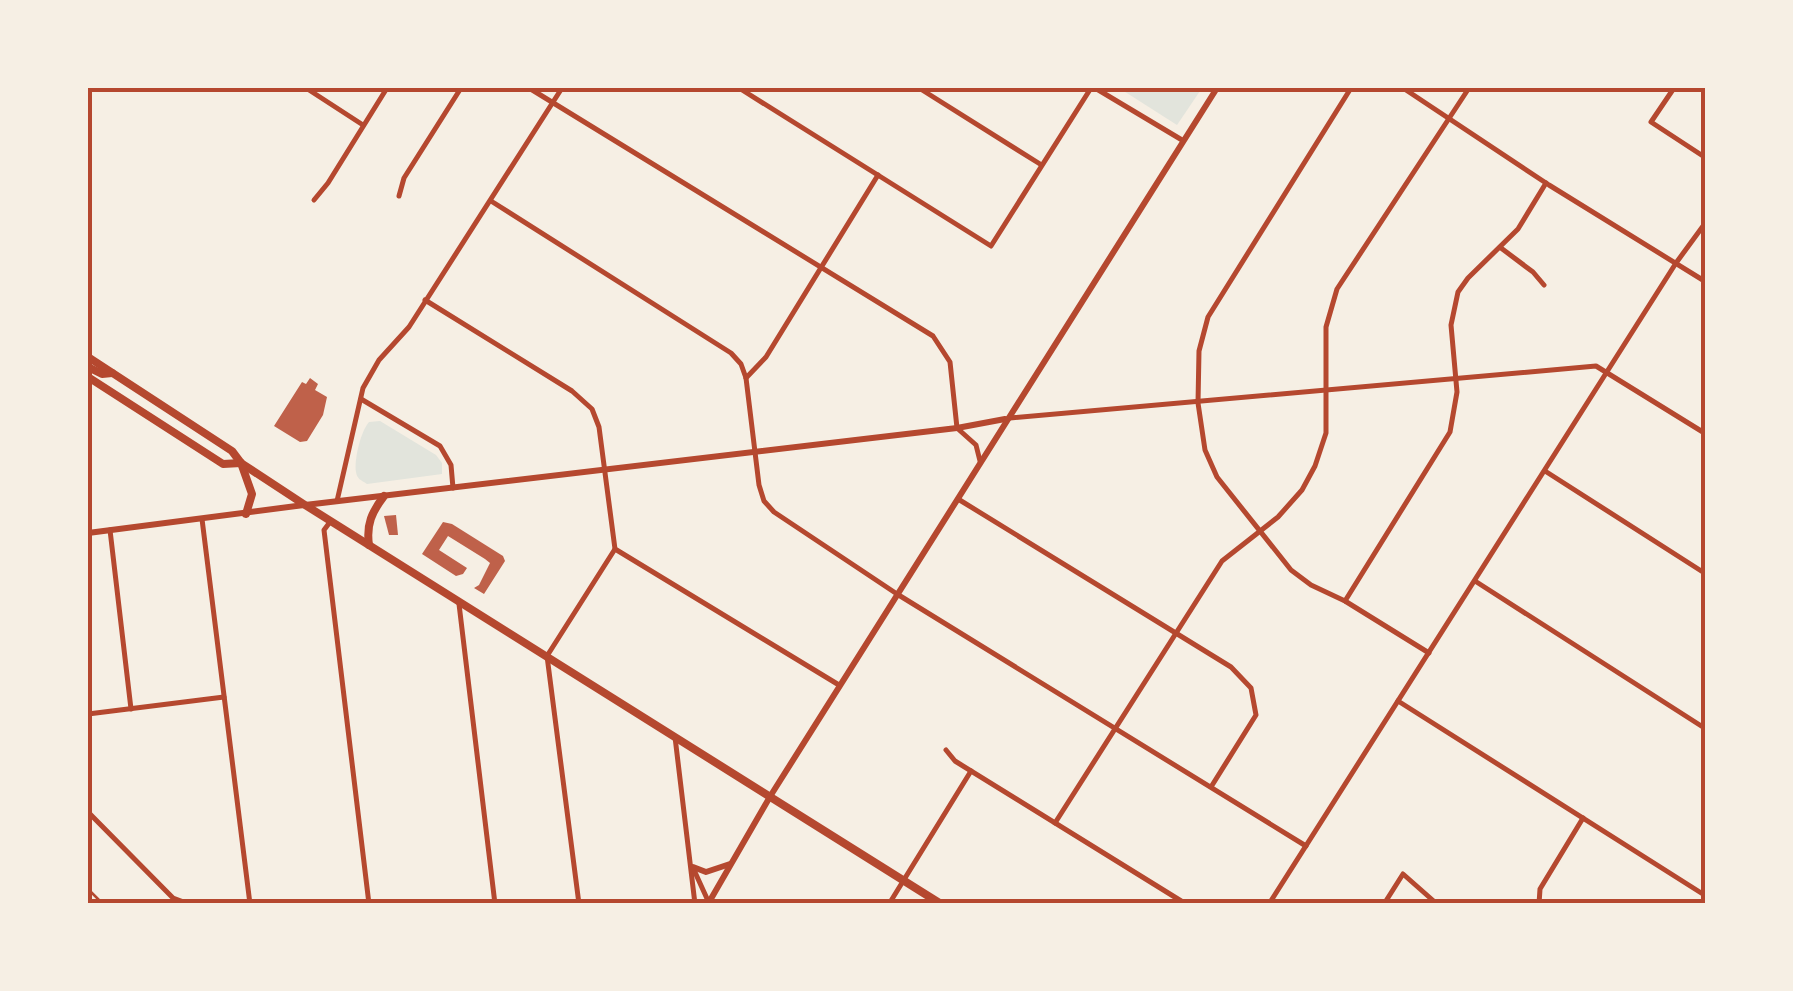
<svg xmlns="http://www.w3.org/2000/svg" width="1793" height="991" viewBox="0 0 1793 991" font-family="'Source Sans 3',sans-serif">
<rect width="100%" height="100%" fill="#f6efe4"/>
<g fill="#e2e4dc">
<path d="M1119 88H1202L1177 125Z"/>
<path d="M380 421 436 455 442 463V474L367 484C361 480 357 479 356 472 354 459 361 431 369 422Z"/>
</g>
<g fill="#bf614a">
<path d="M310 378 318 384 315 390 327 397 323 415 307 441 300 442 274 426 302 382 306 384Z"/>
<path d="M396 515 398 535H389L384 516Z"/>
<path d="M443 522 452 524 503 556 505 561 484 594 474 588 479 585 490 563 485 559 448 536 439 550 467 568 463 574 456 576 422 554Z"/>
</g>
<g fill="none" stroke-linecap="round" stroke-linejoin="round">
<path stroke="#b5482f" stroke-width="2.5" d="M88 889 103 904"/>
<g stroke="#b5482f" stroke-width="5">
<path d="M306 88 363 125"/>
<path d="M529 88 933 336 950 362 957 428 976 445 980 461"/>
<path d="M739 88 991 246 1091 88"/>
<path d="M919 88 1040 164"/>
<path d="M1095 88 1182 140"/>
<path d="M1351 88 1208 317 1199 351 1198 403 1205 450 1217 477 1291 570 1311 585 1345 601 1429 653"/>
<path d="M1403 88 1549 185 1706 282"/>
<path d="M1674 88 1651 122 1706 158"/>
<path d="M399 196 404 178 461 88"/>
<path d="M314 200 328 183 387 88"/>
<path d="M491 201 731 353 741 364 746 378 759 485 764 501 774 512 897 594 1306 846"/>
<path d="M1501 248 1533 272 1544 285"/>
<path d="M425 300 572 391 592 409 599 427 615 549 839 685"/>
<path d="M746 378 766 357 878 175"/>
<path d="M361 399 440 446 451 465 453 488"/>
<path d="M1010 418 1596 366 1706 434"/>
<path d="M1545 471 1706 574"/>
<path d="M958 499 1231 667 1251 688 1256 715 1211 787"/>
<path d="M337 501 363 388 379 360 409 327 562 88"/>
<path d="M202 519 250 904"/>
<path d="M330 522 324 530 369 904"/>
<path d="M110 530 131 709"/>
<path d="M1475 581 1706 729"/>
<path d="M1345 601 1450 432 1457 392 1451 325 1458 292 1468 278 1518 229 1546 183"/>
<path d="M459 604 495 904"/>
<path d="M1398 701 1706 896"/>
<path d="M88 714 224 697"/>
<path d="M675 737 695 904"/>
<path d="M946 750 955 761 1186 904"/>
<path d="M90 814 173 898 189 904"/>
<path d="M1055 823 1222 561 1278 517 1302 490 1315 466 1326 433V327L1337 289 1469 88"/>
<path d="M694 870 709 903"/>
<path d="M579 904 547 656 615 549"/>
<path d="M889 904 971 771"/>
<path d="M1269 904 1676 263 1706 222"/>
<path d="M1384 904 1403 874 1437 904"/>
<path d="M1539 904 1540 889 1583 818"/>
</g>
<g stroke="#b5482f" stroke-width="6">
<path d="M305 505 957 428 1005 419"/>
<path d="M693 867 706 872 730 864"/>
<path d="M708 904 771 795 1217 88"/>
</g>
<path stroke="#b5482f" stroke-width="6" d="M88 533 304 505"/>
<g stroke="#b5482f" stroke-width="8">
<path d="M88 357 232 451 241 463 305 505 941 904"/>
<path d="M88 367 102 374 112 373"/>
<path d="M88 377 223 464 241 463"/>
<path d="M241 463 252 494 246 514"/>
<path d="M369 545C366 524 372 512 384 496"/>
</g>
</g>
<rect width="1793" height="991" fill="none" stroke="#f6efe4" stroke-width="180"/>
<rect x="90" y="90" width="1613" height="811" fill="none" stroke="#b5482f" stroke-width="4"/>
</svg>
